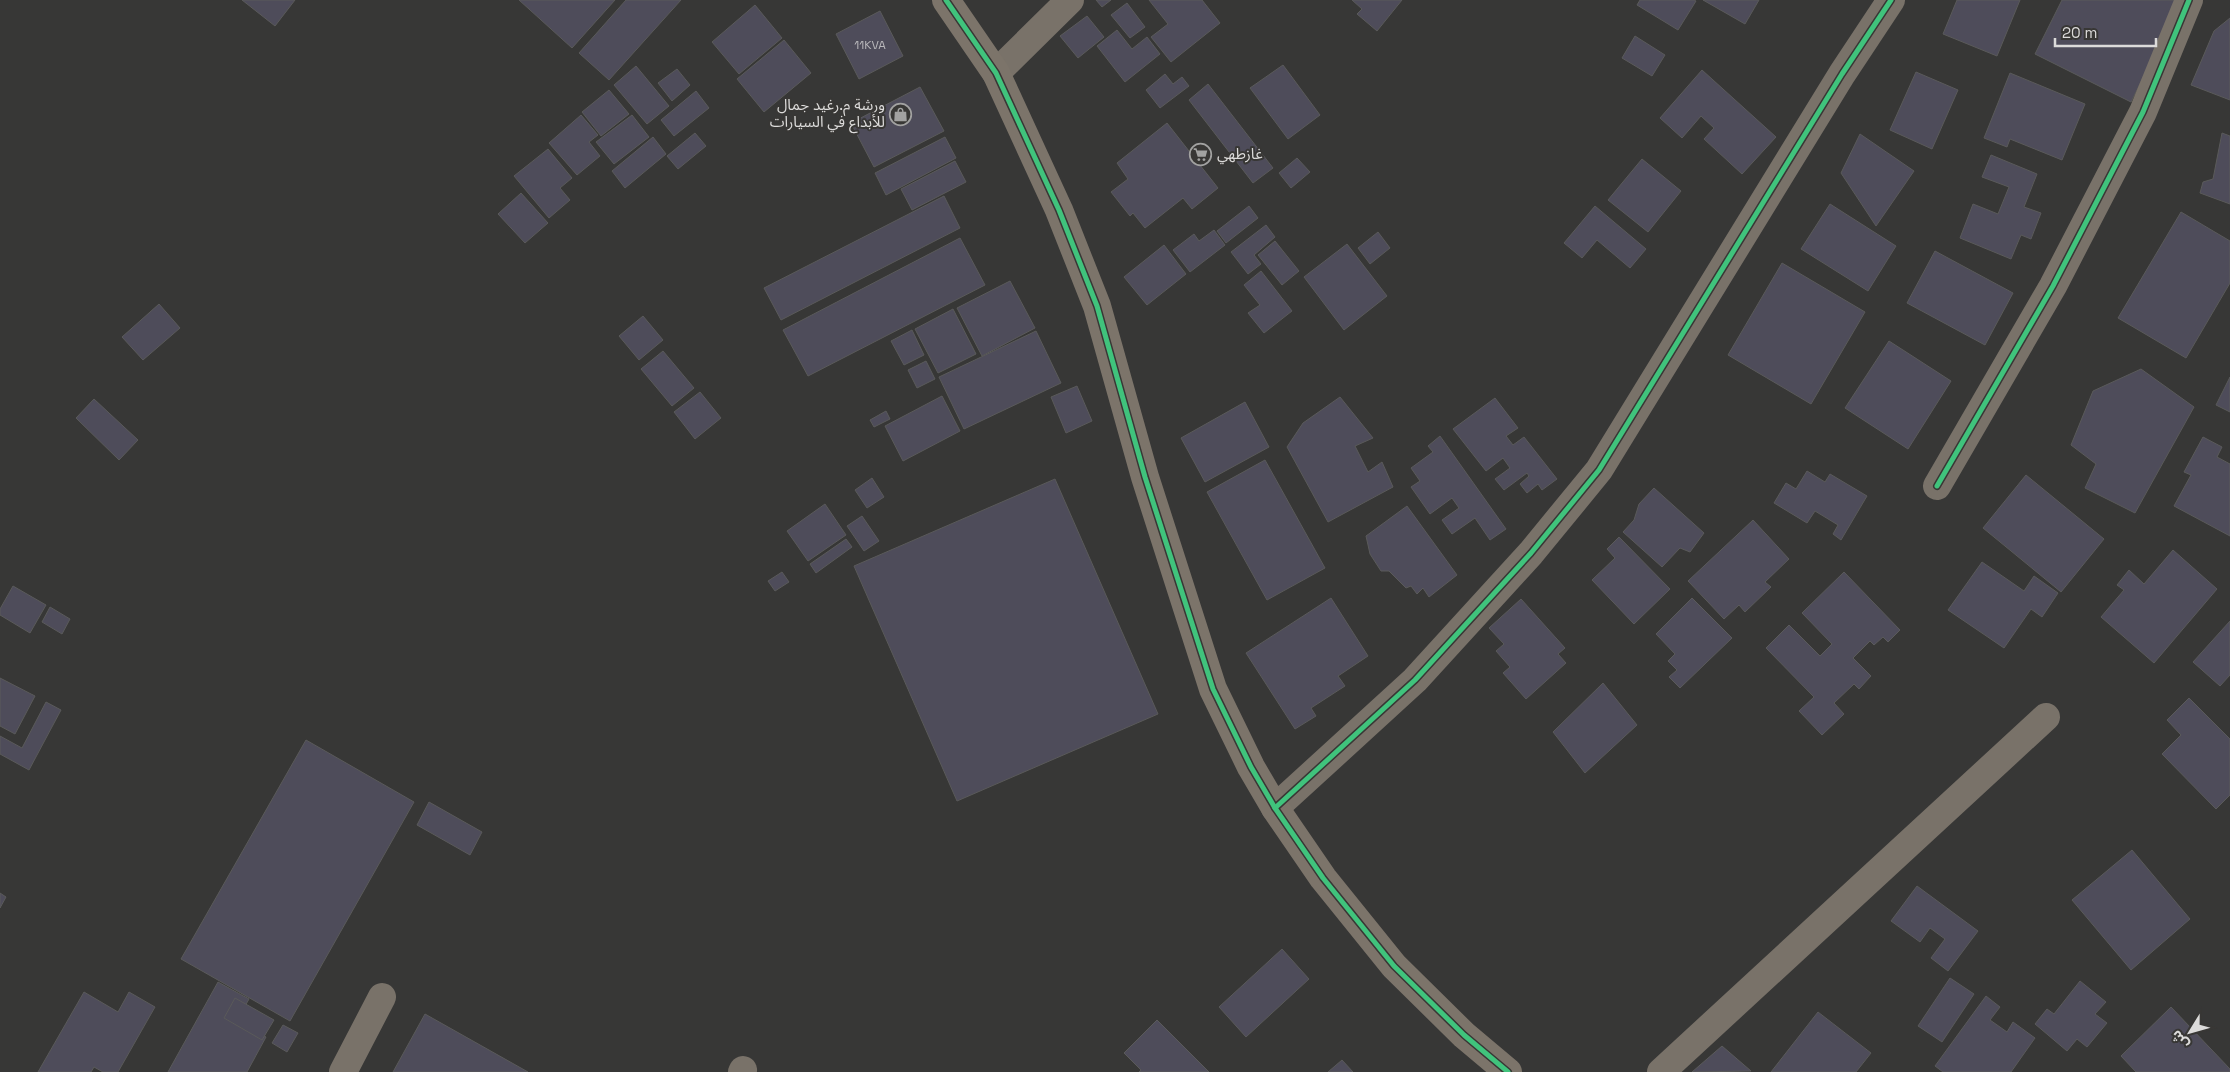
<svg xmlns="http://www.w3.org/2000/svg" width="2230" height="1072" viewBox="0 0 2230 1072" font-family="'Space Grotesk','Noto Sans Arabic',sans-serif">
<rect width="100%" height="100%" fill="#373736"/>
<g fill="#4e4c5a" stroke="#5a5a5a">
<path d="M242 0H295L275 26Z"/>
<path d="M519 0H615L572 48Z"/>
<path d="M626 0H681L609 80 579 53Z"/>
<path d="M1096 0H1111L1102 7Z"/>
<path d="M1149 0H1202L1220 23 1171 62 1151 37 1168 24Z"/>
<path d="M1352 0H1402L1377 31 1357 14 1362 9Z"/>
<path d="M1640 0H1694L1696 1 1678 30 1637 5Z"/>
<path d="M1703 0H1759L1745 24Z"/>
<path d="M1957 0H2020L1997 56 1943 34Z"/>
<path d="M2062 0H2181L2131 102 2035 54Z"/>
<path d="M1127 3 1145 27 1130 38 1111 15Z"/>
<path d="M755 5 782 38 739 74 712 42Z"/>
<path d="M880 11 903 56 859 79 836 34Z"/>
<path d="M1087 16 1104 37 1078 58 1060 36Z"/>
<path d="M2230 18V100L2191 85 2214 31Z"/>
<path d="M1117 30 1132 49 1147 37 1160 54 1125 82 1097 46Z"/>
<path d="M1635 36 1665 55 1652 76 1622 58Z"/>
<path d="M784 40 811 73 764 112 737 79Z"/>
<path d="M1283 65 1320 115 1288 139 1250 88Z"/>
<path d="M636 66 669 106 647 124 614 85Z"/>
<path d="M677 69 690 85 672 101 658 83Z"/>
<path d="M1702 70 1776 137 1742 174 1704 139 1714 128 1701 116 1682 138 1660 118Z"/>
<path d="M1916 72 1958 90 1932 149 1890 130Z"/>
<path d="M2010 73 2085 104 2062 160 2010 139 2007 147 1984 138Z"/>
<path d="M1165 74 1173 84 1182 77 1189 86 1160 108 1146 90Z"/>
<path d="M1208 84 1273 168 1253 183 1189 100Z"/>
<path d="M920 87 944 131 874 167 851 123Z"/>
<path d="M609 90 629 114 601 136 582 112Z"/>
<path d="M696 91 709 108 674 136 661 120Z"/>
<path d="M581 115 598 135 589 142 600 156 577 175 549 143Z"/>
<path d="M632 115 649 137 614 164 596 142Z"/>
<path d="M1167 123 1218 188 1192 209 1183 198 1145 228 1133 213 1130 216 1111 192 1128 179 1117 163Z"/>
<path d="M695 133 706 146 678 169 667 156Z"/>
<path d="M2222 133 2230 136V204L2200 193 2203 182 2213 179Z"/>
<path d="M1860 134 1914 171 1876 226 1841 173Z"/>
<path d="M653 137 666 154 625 188 612 171Z"/>
<path d="M945 137 956 158 886 195 875 173Z"/>
<path d="M548 149 572 178 560 188 570 200 549 218 514 176Z"/>
<path d="M1991 155 2037 174 2024 207 2041 213 2031 239 2021 235 2011 259 1960 238 1973 204 1998 214 2009 187 1982 177Z"/>
<path d="M1297 158 1310 172 1291 188 1279 173Z"/>
<path d="M1642 159 1681 191 1648 232 1608 200Z"/>
<path d="M955 161 966 182 912 210 901 189Z"/>
<path d="M521 193 548 223 525 243 498 214Z"/>
<path d="M944 196 960 228 781 320 764 288Z"/>
<path d="M1830 204 1896 246 1868 291 1801 249Z"/>
<path d="M1249 206 1258 218 1226 243 1217 231Z"/>
<path d="M1595 206 1646 249 1630 268 1597 240 1582 258 1564 243Z"/>
<path d="M2181 212 2230 241V283L2186 358 2118 318Z"/>
<path d="M1266 225 1275 237 1254 255 1261 264 1248 274 1231 252Z"/>
<path d="M1214 230 1225 245 1190 272 1173 250 1194 234 1199 241Z"/>
<path d="M1378 232 1390 248 1370 264 1358 248Z"/>
<path d="M960 238 985 285 808 376 783 330Z"/>
<path d="M1275 241 1299 271 1282 285 1258 255Z"/>
<path d="M1347 244 1387 296 1344 330 1304 277Z"/>
<path d="M1164 245 1186 274 1147 305 1124 277Z"/>
<path d="M1935 251 2013 293 1985 345 1907 303Z"/>
<path d="M1782 263 1865 312 1811 404 1728 355Z"/>
<path d="M1261 271 1292 311 1264 333 1248 313 1260 305 1244 285Z"/>
<path d="M1010 281 1035 328 982 356 957 308Z"/>
<path d="M159 304 180 328 143 360 122 337Z"/>
<path d="M953 309 976 354 938 373 915 329Z"/>
<path d="M643 316 663 340 639 360 619 336Z"/>
<path d="M912 330 924 355 904 365 891 341Z"/>
<path d="M1036 331 1061 383 964 429 939 377Z"/>
<path d="M1889 341 1951 381 1908 449 1845 408Z"/>
<path d="M663 351 694 388 672 406 641 369Z"/>
<path d="M926 361 935 379 917 388 908 370Z"/>
<path d="M2141 369 2194 407 2135 513 2085 488 2096 464 2071 445 2093 391Z"/>
<path d="M2230 377V412L2216 405Z"/>
<path d="M1077 386 1092 421 1066 433 1051 397Z"/>
<path d="M700 392 721 418 695 439 674 412Z"/>
<path d="M942 396 960 431 903 461 885 426Z"/>
<path d="M1340 397 1373 438 1355 446 1368 472 1382 462 1393 487 1328 522 1287 447 1303 423Z"/>
<path d="M1495 398 1518 428 1506 436 1513 445 1524 437 1557 479 1542 490 1538 484 1527 493 1520 484 1529 476 1527 473 1504 490 1495 479 1510 468 1503 458 1486 471 1453 429Z"/>
<path d="M94 399 138 440 119 460 76 418Z"/>
<path d="M1245 402 1269 447 1205 482 1181 438Z"/>
<path d="M886 411 890 419 874 427 870 420Z"/>
<path d="M1440 436 1506 529 1490 540 1475 518 1452 534 1442 520 1459 508 1452 498 1430 514 1411 487 1420 481 1411 468 1433 452 1428 446Z"/>
<path d="M2203 437 2222 447 2217 457 2230 464V536L2174 506 2191 475 2184 472Z"/>
<path d="M1265 460 1325 568 1267 600 1207 492Z"/>
<path d="M1807 471 1825 482 1830 474 1867 496 1841 540 1833 534 1838 525 1815 511 1807 523 1774 503 1786 483 1796 489Z"/>
<path d="M2026 475 2104 539 2061 592 1983 528Z"/>
<path d="M872 478 884 497 867 508 855 490Z"/>
<path d="M1055 479 1158 714 957 801 854 566Z"/>
<path d="M1654 488 1704 533 1690 552 1680 548 1662 567 1623 532 1634 520 1639 504Z"/>
<path d="M825 504 846 535 808 561 787 531Z"/>
<path d="M1407 506 1457 575 1429 597 1423 588 1417 594 1411 586 1406 588 1389 571H1381L1370 554 1366 536Z"/>
<path d="M862 516 879 541 864 551 847 526Z"/>
<path d="M1753 520 1789 559 1765 582 1771 587 1745 612 1739 605 1724 619 1688 581Z"/>
<path d="M1619 537 1670 589 1634 624 1592 580 1615 558 1607 549Z"/>
<path d="M846 539 852 547 816 573 810 564Z"/>
<path d="M2173 550 2217 589 2154 663 2101 617 2124 590 2117 585 2129 570 2144 584Z"/>
<path d="M1982 562 2024 591 2034 576 2058 593 2042 617 2031 609 2004 648 1948 610Z"/>
<path d="M782 572 789 582 775 591 768 581Z"/>
<path d="M1844 572 1900 630 1888 642 1883 637 1874 645 1870 641 1853 658 1871 676 1859 689 1854 684 1834 703 1844 714 1822 735 1799 711 1814 697 1766 648 1789 625 1820 656 1832 644 1802 613Z"/>
<path d="M13 586 46 605 30 633 0 615V609Z"/>
<path d="M1331 598 1368 656 1338 676 1345 686 1311 708 1316 716 1295 729 1246 653Z"/>
<path d="M1692 598 1732 638 1680 688 1669 677 1677 670 1668 661 1675 654 1656 634Z"/>
<path d="M1521 599 1565 648 1558 654 1566 663 1526 699 1503 673 1510 667 1496 651 1504 644 1489 628Z"/>
<path d="M50 607 70 619 62 634 42 622Z"/>
<path d="M2230 621V675L2220 686 2193 662Z"/>
<path d="M0 678 35 696 15 734 0 726Z"/>
<path d="M1603 683 1637 725 1585 773 1553 732Z"/>
<path d="M2189 698 2230 739V795L2216 809 2162 754 2181 735 2167 720Z"/>
<path d="M46 702 61 710 29 770 0 754V736L22 748Z"/>
<path d="M306 740 414 802 290 1021 181 959Z"/>
<path d="M429 802 482 832 470 855 417 825Z"/>
<path d="M2132 850 2190 919 2131 970 2072 900Z"/>
<path d="M1917 886 1978 931 1948 971 1931 958 1945 939 1930 928 1920 942 1891 921Z"/>
<path d="M0 893 6 897 0 908Z"/>
<path d="M1282 949 1309 979 1246 1037 1219 1007Z"/>
<path d="M1950 978 1974 994 1942 1042 1918 1026Z"/>
<path d="M2080 981 2106 1002 2095 1014 2107 1023 2087 1047 2077 1039 2067 1051 2035 1024 2047 1009 2054 1014Z"/>
<path d="M218 982 249 999 237 1020 266 1037 247 1072H168Z"/>
<path d="M84 992 118 1012 129 992 155 1007 118 1072H103L94 1067 91 1072H38Z"/>
<path d="M1986 996 2000 1007 1990 1020 2007 1032 2013 1022 2035 1038 2011 1072H1943L1935 1066Z"/>
<path d="M235 998 274 1020 262 1040 224 1018Z"/>
<path d="M2171 1007 2230 1069V1072H2136L2121 1056Z"/>
<path d="M1818 1012 1871 1053 1856 1072H1771Z"/>
<path d="M425 1014 528 1072H393Z"/>
<path d="M1157 1020 1209 1072H1139L1141 1070 1124 1053Z"/>
<path d="M283 1025 298 1033 287 1052 272 1043Z"/>
<path d="M1722 1046 1751 1071 1692 1072Z"/>
<path d="M1342 1060 1353 1072H1328Z"/>
</g>
<g fill="none" stroke-linecap="round" stroke-linejoin="round">
<g stroke="#797269" stroke-width="28">
<path d="M996 73 1070 0"/>
<path d="M1937 486 2053 286 2143 112 2189 0"/>
<path d="M1275 808 1415 680 1531 553 1599 470 1842 74 1891 0"/>
<path d="M343 1072 382 997"/>
<path d="M742 1072 743 1070"/>
<path d="M1661 1072 2046 717"/>
</g>
<path stroke="#7c746a" stroke-width="28" d="M946 0 996 73 1059 210 1097 306 1145 477 1213 689 1251 767 1275 808 1323 878 1394 966 1464 1035 1508 1072"/>
<defs>
<g id="cycleway">
<path d="M946 0 996 73 1059 210 1097 306 1145 477 1213 689 1251 767 1275 808 1323 878 1394 966 1464 1035 1508 1072"/>
<path d="M1937 486 2053 286 2143 112 2189 0"/>
<path d="M1275 808 1415 680 1531 553 1599 470 1842 74 1891 0"/>
</g>
</defs>
<use href="#cycleway" stroke="#383735" stroke-width="8"/>
<use href="#cycleway" stroke="#40c37c" stroke-width="5"/>
</g>
<defs>
<symbol id="shop-ring" viewBox="-11 -11 22 22"><circle r="9.5" fill="#383735" stroke="#a2a2a1" stroke-width="1.5"/><path d="M-5-2.5h2.3a2.7 3.5 0 0 1 5.4 0H5L5.5 6h-11ZM-1.5-2.5h3a1.5 2.3 0 0 0-3 0Z" fill="#a2a2a1"/></symbol>
<symbol id="supermarket-ring" viewBox="-11 -11 22 22"><circle r="9.5" fill="#383735" stroke="#a2a2a1" stroke-width="1.5"/><path d="M-6-5.5h2.5l.6 2H6L4.5 2H-2.5L-4.4-4H-6ZM-1.5 3.2a1.3 1.3 0 1 0 .1 0ZM3 3.2a1.3 1.3 0 1 0 .1 0Z" fill="#a2a2a1"/></symbol>
</defs>
<g fill-rule="evenodd">
<use href="#shop-ring" x="888" y="102" width="25" height="25"/>
<use href="#supermarket-ring" x="1188" y="142" width="25" height="25"/>
</g>
<g text-anchor="middle" stroke-width="4" stroke-linejoin="round" paint-order="stroke">
<g font-size="12" fill="#b8b7ba">
<text x="870" y="49">11KVA</text>
</g>
<g font-size="15" fill="#dcdbda" stroke="#383735" text-anchor="end">
<text x="885" y="110">ورشة م.رغيد جمال<tspan x="885" dy="17">للأبداع في السيارات</tspan></text>
<text x="1217" y="159" text-anchor="start">غازطهي</text>
</g>
</g>
<g transform="translate(2190 1032) rotate(233)" stroke="#383735" stroke-width="4" paint-order="stroke">
<path d="M0-4L9 19L0 12L-9 19Z" fill="#dcdbda"/>
<text y="-8" font-size="14" font-weight="bold" text-anchor="middle" fill="#dcdbda">ش</text>
</g>
<path d="M2055 38v8h101v-8" fill="none" stroke="#dcdbda" stroke-width="2.5"/>
<text x="2062" y="38" font-size="15" fill="#dcdbda" stroke="#383735" stroke-width="4" paint-order="stroke">20 m</text>
</svg>
